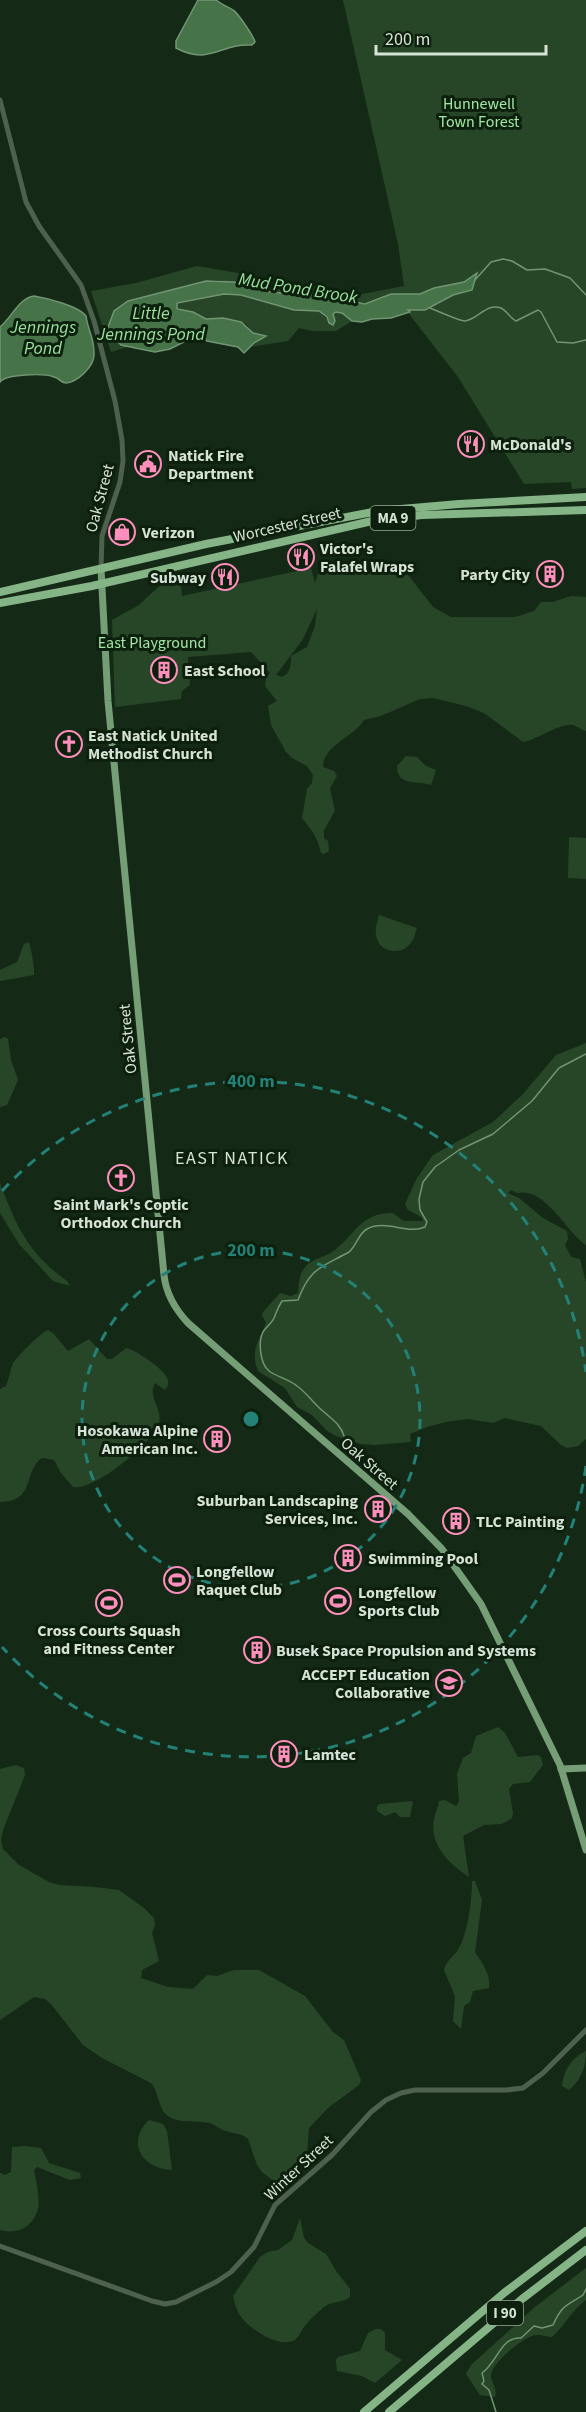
<svg xmlns="http://www.w3.org/2000/svg" width="586" height="2412" viewBox="0 0 586 2412" font-family="'Source Sans 3',sans-serif">
<rect width="100%" height="100%" fill="#152a16"/>
<g fill="#274628" fill-rule="evenodd">
<path d="M343 0H586V488L572 489 571 482 524 484 458 377 406 310 338 298 284 294 233 282 216 280 206 281 128 300C117 308 110 316 108 329L116 342 131 346 111 352 91 291 136 283 197 266 363 294 404 286 398 244Z"/>
<path d="M224 294 251 296 285 308 319 311 328 320 336 312 342 313 352 321 336 331H313L299 328 288 341 250 347 260 341 258 335 253 333 246 324 223 318 206 319 193 312 177 309 176 306 181 301Z"/>
<path d="M350 567H359L383 574 408 575 433 607 451 617H515L534 611 541 602H553L571 596 586 597V731C581 730 577 726 573 725 559 723 537 740 523 742L484 713 466 706 433 698 420 699 381 716 364 720C354 737 323 745 323 767L334 771 337 776 330 788 335 811 324 830V838L328 841 329 851 324 854 321 853C317 836 313 832 302 818L307 789 312 783 313 775 307 766 292 758 286 752 271 725 268 706 277 701 265 686 266 678 270 673 251 652 188 657 190 685 182 691 181 699 115 707 112 620 139 605 168 578 179 571 182 596 311 568 315 583 318 573ZM317 609 315 626 307 647 291 656C291 664 291 673 282 677L276 675 303 639Z"/>
<path d="M406 756 417 757 426 766 436 770 431 785C417 780 397 787 397 766Z"/>
<path d="M569 837 586 838V879L568 878Z"/>
<path d="M379 915 417 928C415 933 414 941 409 945 400 955 381 952 377 939 374 931 377 923 379 915Z"/>
<path d="M29 942C31 947 35 970 34 975L0 981V970L17 962 24 944Z"/>
<path d="M5 1037 8 1039 11 1060 18 1080 7 1105 0 1107V1039Z"/>
<path d="M586 1043V1245C566 1232 546 1187 517 1193L511 1190 508 1193 519 1198 543 1218 567 1231 568 1239 565 1245 571 1257 580 1259 586 1282V1439L578 1446 567 1448 561 1445 541 1426 505 1418 493 1423 468 1419 446 1422 427 1427 410 1434 411 1442 374 1445 361 1444 336 1436 326 1430 312 1415 297 1407 285 1388 258 1371C250 1351 259 1340 266 1323L262 1315 263 1312 280 1293 291 1296 298 1293C299 1283 299 1274 306 1266 313 1258 327 1257 335 1250 357 1232 361 1213 393 1213L404 1221H423L421 1217 407 1209 405 1204 417 1178 433 1155 493 1122 523 1094 556 1055Z"/>
<path d="M0 1183C16 1226 28 1253 67 1281L70 1286 53 1281 19 1244 0 1213Z"/>
<path d="M48 1330 53 1333 68 1351 89 1339 107 1359H112L126 1348C137 1350 161 1368 166 1376 170 1382 168 1386 165 1390L155 1383C147 1398 163 1408 159 1423 153 1443 93 1492 73 1487L61 1473 54 1460 42 1458C22 1472 37 1501 0 1502V1389L6 1386C9 1379 10 1370 13 1363 17 1357 41 1332 48 1330Z"/>
<path d="M498 1727 505 1733 518 1757 537 1755 541 1757 543 1765 530 1782 513 1784 509 1789 513 1813 512 1818 502 1824 484 1825 463 1836 469 1877C448 1863 427 1843 435 1815 436 1810 439 1807 439 1801L445 1800 456 1806 459 1802 457 1774 463 1758 471 1753 476 1736Z"/>
<path d="M16 1765 24 1768 25 1775 3 1830 1 1840 3 1849 19 1865 49 1882 59 1885 95 1887 119 1890 144 1908 154 1918 155 1925 152 1933 159 1961 142 1970 141 1978 168 1987 193 1989 207 1975 217 1976 234 1970H259L305 1996 333 2032 344 2040 361 2080 359 2085 328 2108 309 2128 307 2155 296 2166 291 2179 275 2182 262 2172 257 2165 248 2139C242 2133 234 2134 226 2131 220 2130 216 2125 210 2123 196 2120 180 2124 168 2116 158 2109 159 2092 151 2083L102 2058 83 2045 51 2004 45 1999 34 1997 0 2020V1769Z"/>
<path d="M413 1801 410 1817H400L395 1812 385 1816 377 1811V1806L380 1804Z"/>
<path d="M472 1881H475L482 1900 475 1952C482 1963 491 1974 489 1988L473 1991 470 2002 464 2006 461 2029 453 2021 455 1996 444 1970C447 1960 452 1958 457 1951 468 1936 472 1899 472 1881Z"/>
<path d="M586 2051C586 2066 582 2079 569 2090L562 2086C563 2072 572 2057 586 2051Z"/>
<path d="M149 2120 163 2124 167 2131 172 2170C143 2169 125 2143 149 2120Z"/>
<path d="M25 2146 41 2148 49 2163 80 2173 81 2178 70 2180 37 2167 34 2170C36 2180 40 2199 38 2209 33 2227 17 2235 0 2230V2173L5 2175 11 2172 12 2147Z"/>
<path d="M300 2218 304 2238 308 2243 326 2254 336 2271 350 2289V2297C342 2303 332 2301 324 2307 317 2313 309 2320 304 2327 301 2331 299 2336 296 2339 282 2350 251 2330 242 2318 237 2312 235 2304 233 2296L260 2257 268 2252 278 2250 292 2240Z"/>
<path d="M586 2268V2300C572 2310 565 2325 552 2337 546 2337 543 2335 537 2335 525 2335 493 2362 491 2374 490 2383 498 2387 495 2397L480 2395 466 2374 471 2365 535 2307Z"/>
<path d="M376 2329H381L385 2333V2350L402 2360 375 2383 362 2376 337 2371 336 2360 338 2357 360 2351 368 2333Z"/>
</g>
<g fill="#467448" stroke="#719572" stroke-width="1.5">
<path d="M198 0H216C222 5 227 6 233 10 238 13 254 37 255 42L252 45C220 43 210 66 176 48V41Z"/>
<path d="M477 273 472 290 453 295 425 310H408L410 312 391 318 372 319 362 322 352 321 342 313 336 312 333 314 335 321 333 325 329 323 327 317 319 311 294 310 241 295 224 294 177 303V309L193 312 206 319 223 318 241 322 253 333 266 336 254 343 244 353 238 347 207 341 198 333 192 332 184 342 170 349 155 352 121 345 107 330 114 311 128 301 206 281 234 282 271 292 338 298 365 304 391 294H420L434 288 464 282Z"/>
<path d="M34 296C46 298 79 306 86 316 88 331 95 340 94 355 94 366 78 382 66 383 60 383 60 378 54 377 44 373 6 374 0 382V327C12 317 19 298 34 296Z"/>
</g>
<g fill="none" stroke-linecap="round" stroke-linejoin="round">
<g stroke="#719572" stroke-width="1.5">
<path d="M475 280 491 262 503 259 512 261 527 270 545 269 570 278 586 295"/>
<path d="M430 308C435 310 462 322 465 321 478 319 486 303 501 308 507 311 510 318 516 321L538 310 541 312 557 342 573 343 586 340"/>
<path d="M344 1436C341 1425 332 1419 324 1412 314 1404 307 1393 297 1386 289 1379 277 1377 269 1371 260 1364 258 1342 263 1332 266 1327 272 1323 274 1318 277 1311 278 1307 282 1301L298 1300C310 1268 320 1268 349 1252 357 1245 358 1234 367 1229 386 1219 407 1235 425 1227L427 1222 420 1210 419 1199 423 1182 435 1167 459 1150 493 1134 532 1101 559 1068 586 1054"/>
<path d="M496 2412 489 2390 482 2384 484 2381 482 2373C497 2363 501 2336 521 2338L534 2326 542 2328 553 2325C563 2304 565 2307 583 2295L586 2289"/>
</g>
<g stroke="#4e614e" stroke-width="5">
<path d="M0 100 26 202 39 226 81 285 94 321 115 401 122 440 123 461 120 482 102 536 101 569"/>
<path d="M0 2246 152 2301 165 2304 176 2302 216 2282 231 2272 254 2247 275 2205 332 2155 371 2112 386 2100 401 2093 415 2090H507L523 2088 543 2073 586 2030"/>
</g>
<g stroke="#759d76" stroke-width="7">
<path d="M101 569 108 701 164 1275C166 1294 175 1309 188 1323L408 1514 442 1549 481 1604 560 1765 586 1850"/>
<path d="M561 1769 586 1768"/>
</g>
<g stroke="#85b586" stroke-width="8">
<path d="M0 592 206 544 378 511 459 504 586 497"/>
<path d="M0 603 92 586 372 521 422 515 586 510"/>
<path d="M364 2412 504 2293 586 2231"/>
<path d="M389 2412 522 2299 586 2250"/>
</g>
</g>
<g fill="none" stroke="#238178" stroke-width="3" stroke-dasharray="10 8">
<circle cx="251" cy="1419" r="169"/>
<path d="M586 1466A338 338 0 0 1 2 1647M2 1191A338 338 0 0 1 586 1372"/>
</g>
<defs>
<symbol id="restaurant-ring" viewBox="-11 -11 22 22"><circle r="9.5" fill="#0c200d" stroke="#fe8ebc" stroke-width="1.5"/><path d="M-5-6h1v4h1v-4h1v4h1v-4h1v5L-1.5 .5V6h-2V.5L-5-1ZM5-6V6H3V1.5H1.5Q1.5-4 5-6Z" fill="#fe8ebc"/></symbol>
<symbol id="civic-ring" viewBox="-11 -11 22 22"><circle r="9.5" fill="#0c200d" stroke="#fe8ebc" stroke-width="1.5"/><path d="M-.6-6.5H3V-4.5H.6V-3L4-1V1h2V6H-6V1h2V-1L-.6-3ZM-1.2 2.5V6h2.4V2.5Z" fill="#fe8ebc"/></symbol>
<symbol id="shop-ring" viewBox="-11 -11 22 22"><circle r="9.5" fill="#0c200d" stroke="#fe8ebc" stroke-width="1.5"/><path d="M-5-2.5h2.3a2.7 3.5 0 0 1 5.4 0H5L5.5 6h-11ZM-1.5-2.5h3a1.5 2.3 0 0 0-3 0Z" fill="#fe8ebc"/></symbol>
<symbol id="building-ring" viewBox="-11 -11 22 22"><circle r="9.5" fill="#0c200d" stroke="#fe8ebc" stroke-width="1.5"/><path d="M-4-6H4V6H1V3H-1V6H-4ZM-2.5-4.3h1.7v1.8h-1.7ZM.8-4.3h1.7v1.8H.8ZM-2.5-1h1.7V.8h-1.7ZM.8-1h1.7V.8H.8Z" fill="#fe8ebc"/></symbol>
<symbol id="church-ring" viewBox="-11 -11 22 22"><circle r="9.5" fill="#0c200d" stroke="#fe8ebc" stroke-width="1.5"/><path d="M-1.2-6h2.4v3.5h3.3v2.4h-3.3V6h-2.4V-.1h-3.3v-2.4h3.3Z" fill="#fe8ebc"/></symbol>
<symbol id="stadium-ring" viewBox="-11 -11 22 22"><circle r="9.5" fill="#0c200d" stroke="#fe8ebc" stroke-width="1.5"/><path d="M0-5a6.5 5 0 1 0 0 10a6.5 5 0 1 0 0-10ZM-3.5-1.8h7v3.6h-7Z" fill="#fe8ebc"/></symbol>
<symbol id="school-ring" viewBox="-11 -11 22 22"><circle r="9.5" fill="#0c200d" stroke="#fe8ebc" stroke-width="1.5"/><path d="M0-5L7-2L0 1L-7-2ZM-4 1L0 2.5L4 1V4Q0 6-4 4Z" fill="#fe8ebc"/></symbol>
</defs>
<g fill-rule="evenodd">
<use href="#restaurant-ring" x="456" y="429" width="30" height="30"/>
<use href="#civic-ring" x="133" y="449" width="30" height="30"/>
<use href="#shop-ring" x="107" y="517" width="30" height="30"/>
<use href="#restaurant-ring" x="286" y="542" width="30" height="30"/>
<use href="#building-ring" x="535" y="559" width="30" height="30"/>
<use href="#restaurant-ring" x="210" y="562" width="30" height="30"/>
<use href="#building-ring" x="149" y="655" width="30" height="30"/>
<use href="#church-ring" x="54" y="729" width="30" height="30"/>
<use href="#church-ring" x="106" y="1163" width="30" height="30"/>
<use href="#building-ring" x="202" y="1424" width="30" height="30"/>
<use href="#building-ring" x="363" y="1494" width="30" height="30"/>
<use href="#building-ring" x="441" y="1506" width="30" height="30"/>
<use href="#building-ring" x="333" y="1543" width="30" height="30"/>
<use href="#stadium-ring" x="162" y="1565" width="30" height="30"/>
<use href="#stadium-ring" x="323" y="1586" width="30" height="30"/>
<use href="#stadium-ring" x="94" y="1588" width="30" height="30"/>
<use href="#building-ring" x="242" y="1635" width="30" height="30"/>
<use href="#school-ring" x="434" y="1668" width="30" height="30"/>
<use href="#building-ring" x="269" y="1739" width="30" height="30"/>
</g>
<g text-anchor="middle" stroke-width="6" stroke-linejoin="round" paint-order="stroke">
<g fill="#0c200d" stroke="#99a899" stroke-width="1.5">
<rect x="370.5" y="506" width="45" height="24" rx="4.5"/>
<rect x="487" y="2301" width="36" height="24" rx="4.5"/>
</g>
<g font-size="15" font-weight="bold" fill="#d5e2d5">
<text x="393" y="523">MA 9</text>
<text x="505" y="2318">I 90</text>
</g>
<g font-size="16" fill="#a2e7a4" stroke="#0c200d">
<text x="479" y="109">Hunnewell<tspan x="479" dy="18">Town Forest</tspan></text>
<text x="152" y="648">East Playground</text>
</g>
<g font-size="16" font-weight="bold" fill="#d5e2d5" stroke="#0c200d" text-anchor="start">
<text x="490" y="450">McDonald's</text>
<text x="168" y="461">Natick Fire<tspan x="168" dy="18">Department</tspan></text>
<text x="142" y="538">Verizon</text>
<text x="320" y="554">Victor's<tspan x="320" dy="18">Falafel Wraps</tspan></text>
<text x="530" y="580" text-anchor="end">Party City</text>
<text x="206" y="583" text-anchor="end">Subway</text>
<text x="184" y="676">East School</text>
<text x="88" y="741">East Natick United<tspan x="88" dy="18">Methodist Church</tspan></text>
<text x="121" y="1210" text-anchor="middle">Saint Mark's Coptic<tspan x="121" dy="18">Orthodox Church</tspan></text>
<text x="198" y="1436" text-anchor="end">Hosokawa Alpine<tspan x="198" dy="18">American Inc.</tspan></text>
<text x="358" y="1506" text-anchor="end">Suburban Landscaping<tspan x="358" dy="18">Services, Inc.</tspan></text>
<text x="476" y="1527">TLC Painting</text>
<text x="368" y="1564">Swimming Pool</text>
<text x="196" y="1577">Longfellow<tspan x="196" dy="18">Raquet Club</tspan></text>
<text x="358" y="1598">Longfellow<tspan x="358" dy="18">Sports Club</tspan></text>
<text x="109" y="1636" text-anchor="middle">Cross Courts Squash<tspan x="109" dy="18">and Fitness Center</tspan></text>
<text x="276" y="1656">Busek Space Propulsion and Systems</text>
<text x="430" y="1680" text-anchor="end">ACCEPT Education<tspan x="430" dy="18">Collaborative</tspan></text>
<text x="304" y="1760">Lamtec</text>
</g>
<g font-size="16" fill="#d5e2d5" stroke="#0c200d">
<text transform="translate(99 498) rotate(-75)" y="6">Oak Street</text>
<text transform="translate(287 524) rotate(-13)" y="6">Worcester Street</text>
<text transform="translate(127 1039) rotate(-96)" y="6">Oak Street</text>
<text transform="translate(370 1463) rotate(41)" y="6">Oak Street</text>
<text transform="translate(298 2167) rotate(-43)" y="6">Winter Street</text>
</g>
<g font-size="18" font-style="italic" fill="#9be09d" stroke="#0c200d">
<text transform="translate(298 288) rotate(9)" y="6">Mud Pond Brook</text>
<text x="151" y="319">Little<tspan x="151" dy="21">Jennings Pond</tspan></text>
<text x="43" y="333">Jennings<tspan x="43" dy="21">Pond</tspan></text>
</g>
<g font-size="18" letter-spacing="1.5" fill="#d5e2d5" stroke="#0c200d">
<text x="232" y="1164">EAST NATICK</text>
</g>
</g>
<circle cx="251" cy="1419" r="9" fill="#238178" stroke="#0c200d" stroke-width="3"/>
<g font-size="18" text-anchor="middle" font-weight="bold" fill="#238178" stroke="#0c200d" stroke-width="6" stroke-linejoin="round" paint-order="stroke">
<text x="251" y="1087">400 m</text>
<text x="251" y="1256">200 m</text>
</g>
<path d="M376 45v9h170v-9" fill="none" stroke="#d5e2d5" stroke-width="3"/>
<text x="385" y="45" font-size="18" fill="#d5e2d5" stroke="#0c200d" stroke-width="4.5" paint-order="stroke">200 m</text>
</svg>
